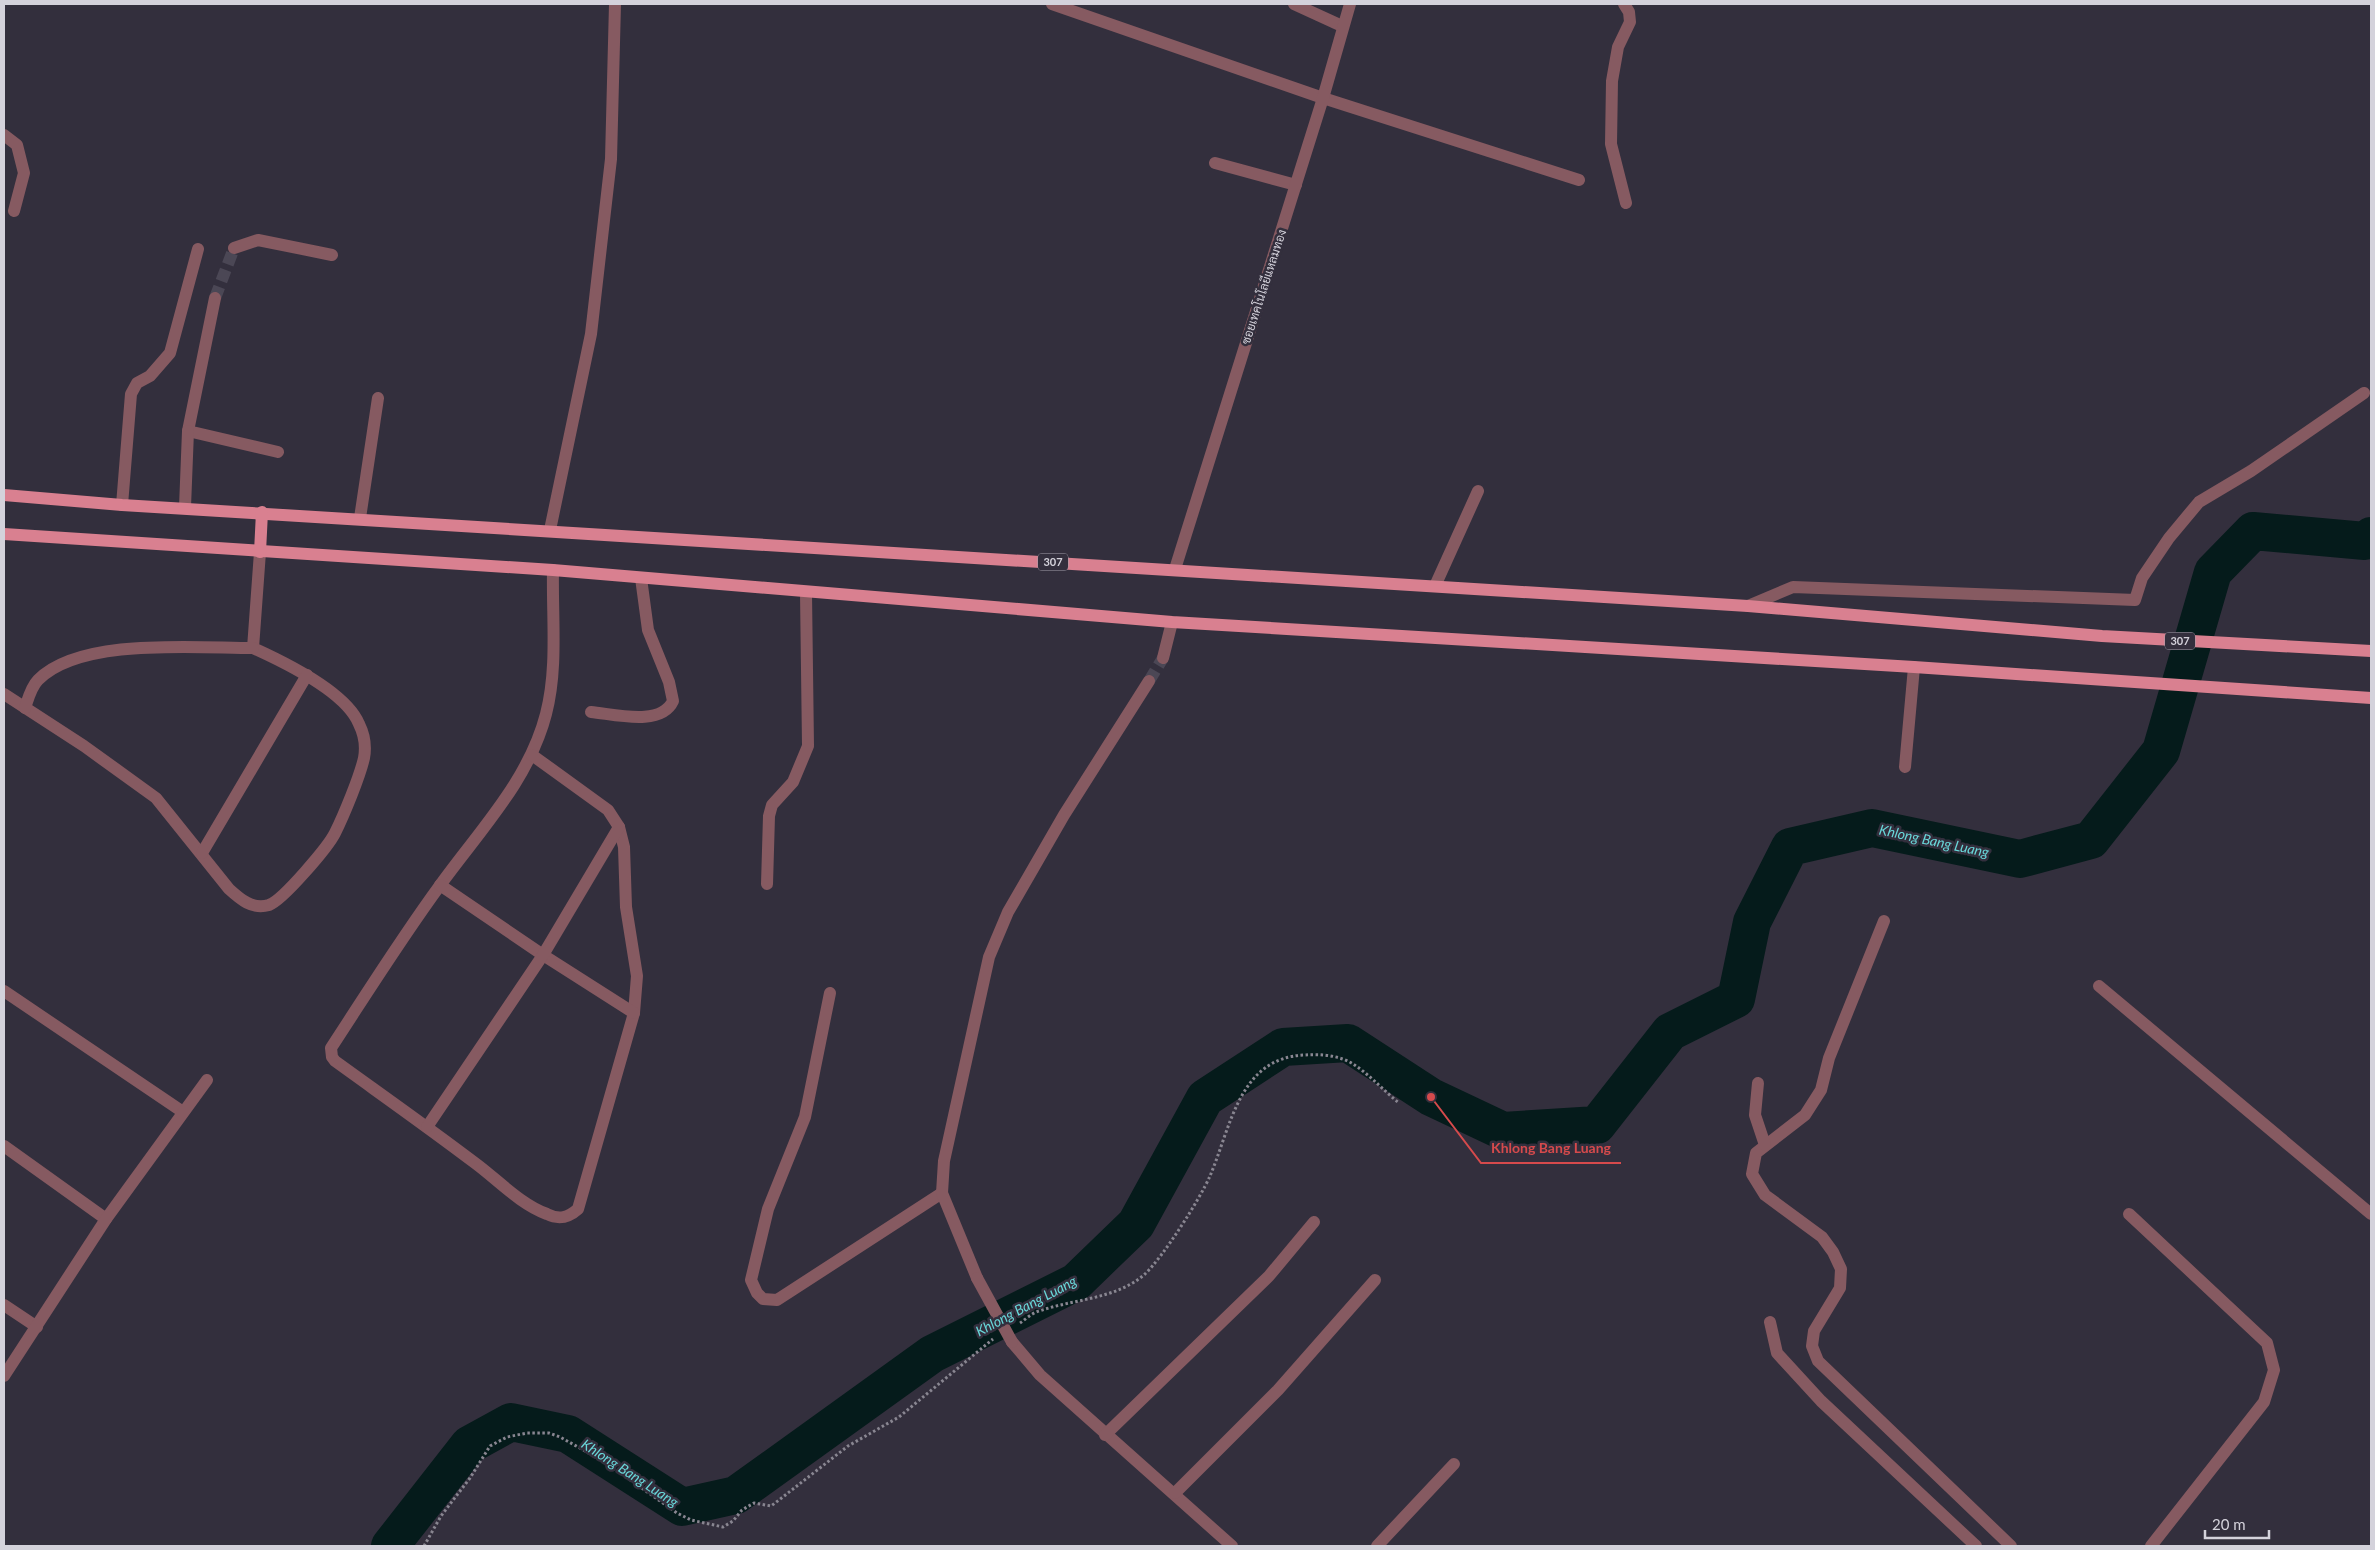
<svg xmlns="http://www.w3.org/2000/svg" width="2375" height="1550" viewBox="0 0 2375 1550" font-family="Lato,Sarabun,sans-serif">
<rect width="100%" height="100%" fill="#332f3d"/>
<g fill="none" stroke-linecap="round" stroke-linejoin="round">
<path stroke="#051b1b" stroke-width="38" d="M390 1546 469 1445 511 1422 568 1434 682 1507 736 1495 932 1354 1076 1282 1136 1224 1205 1098 1283 1047 1348 1043 1431 1097 1503 1131 1597 1125 1670 1032 1736 999 1752 922 1790 847 1872 828 2020 859 2091 840 2161 751 2213 572 2253 531 2365 541 2371 536"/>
<g stroke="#4b4755" stroke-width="12" stroke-dasharray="12 6" stroke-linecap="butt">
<path d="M215 298 234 248"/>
<path d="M1149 681 1163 658"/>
</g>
<g stroke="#898691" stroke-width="3" stroke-dasharray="2.5 2.5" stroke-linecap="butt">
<path d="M1020 1323C1026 1319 1032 1313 1039 1311 1074 1299 1117 1299 1145 1274 1163 1257 1200 1199 1210 1176 1231 1127 1239 1057 1305 1055 1320 1054 1339 1055 1353 1064 1369 1074 1384 1091 1399 1103"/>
<path d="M424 1546 441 1516 470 1478 490 1446 507 1437 527 1433H549L560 1437 605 1462 677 1513 691 1520 723 1527 733 1521 742 1510 754 1503 771 1506 779 1500 848 1446 899 1417 993 1339"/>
</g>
<g stroke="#865a61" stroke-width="12">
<path d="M1052 4 1323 98 1579 180"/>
<path d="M1294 4 1342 26"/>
<path d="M1624 4 1629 12 1630 22 1618 47 1612 81 1611 144 1626 203"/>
<path d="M4 135 17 145 24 173 14 211"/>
<path d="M1215 163 1296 185"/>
<path d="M234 248 258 240 332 255"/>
<path d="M215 298 188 431 278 452"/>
<path d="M122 505 131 394 137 383 150 376 170 353 198 249"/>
<path d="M185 507 188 431"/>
<path d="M360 518 378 398"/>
<path d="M550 530 591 334 611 159 615 4"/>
<path d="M1175 569 1323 98 1350 4"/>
<path d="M553 570C552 618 558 668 546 714 529 780 480 830 441 884 402 937 367 993 331 1048L332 1057 335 1061C382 1095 429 1128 475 1163 498 1180 520 1204 547 1214 559 1220 568 1218 578 1209L634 1013 637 976 626 907 624 847 619 827"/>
<path d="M1435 586 1478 491"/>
<path d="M1748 606 1793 587 2135 600 2142 578 2169 538 2199 502 2251 471 2364 393"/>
<path d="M1163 658 1172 622"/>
<path d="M4 694 84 746 156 798 229 889C240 899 252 910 269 905 283 900 328 847 335 833 344 815 360 776 364 758 366 747 364 734 359 724 346 692 284 662 253 648L260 552"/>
<path d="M25 708C28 699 31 687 38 680 80 637 196 648 253 648"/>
<path d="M591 712C614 714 661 727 673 701L669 682 648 630 641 578"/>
<path d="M1905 767 1914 667"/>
<path d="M202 853 307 675"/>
<path d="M767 884 769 816 772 805 793 782 808 746 806 593"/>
<path d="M440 885 543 955 634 1013"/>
<path d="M1884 921 1829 1058 1821 1090 1805 1115 1756 1153 1752 1174 1765 1195 1822 1237 1833 1252 1841 1269 1840 1288 1814 1331 1812 1346 1818 1361 2011 1546"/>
<path d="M2099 986 2371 1214"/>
<path d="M4 991 183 1112"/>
<path d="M830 993 805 1117 768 1209 751 1280 757 1293 763 1299 777 1300 942 1193"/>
<path d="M1758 1083 1755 1115 1765 1145"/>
<path d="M427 1127 543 955 619 827 608 810 532 755"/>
<path d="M4 1146 106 1219"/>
<path d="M2129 1214 2267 1343 2274 1370 2264 1402 2151 1546"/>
<path d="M977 1278 942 1193 944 1161 989 957 1008 912 1064 815 1149 681"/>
<path d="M4 1305 37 1327"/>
<path d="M1770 1322 1777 1353 1821 1401 1976 1546"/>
<path d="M1012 1342 1040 1375 1232 1546"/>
<path d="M4 1376 106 1219 207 1080"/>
<path d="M1105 1435 1269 1276 1314 1222"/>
<path d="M1175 1493 1278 1390 1375 1280"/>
<path d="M1377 1546 1454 1464"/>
</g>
<g stroke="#d98090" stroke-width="12">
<path d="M4 495 122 505 1748 606 2102 636 2371 651"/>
<path d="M4 534 553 570 1172 622 1914 667 2371 698"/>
<path d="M260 552 262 512"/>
</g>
<path stroke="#865a61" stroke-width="12" d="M977 1278 1012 1342"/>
</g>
<g text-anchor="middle" stroke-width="5" stroke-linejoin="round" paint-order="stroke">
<g fill="#332f3d" stroke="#a4a1ac" stroke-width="1">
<rect x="1038" y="553.5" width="30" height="17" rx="4"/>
<rect x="2165" y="632.5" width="30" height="17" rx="4"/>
</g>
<g font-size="11" font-weight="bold" fill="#d4d2db">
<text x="1053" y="566">307</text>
<text x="2180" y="645">307</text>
</g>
<g font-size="12" fill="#d4d2db" stroke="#332f3d">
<text transform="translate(1264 287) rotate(-72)" y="4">ซอยเทคโนโลยีแหลมทอง</text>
</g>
<g font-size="14" font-style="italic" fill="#69d8da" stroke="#332f3d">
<text transform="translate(1934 841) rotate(12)" y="5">Khlong Bang Luang</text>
<text transform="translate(1026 1306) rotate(-28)" y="5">Khlong Bang Luang</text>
<text transform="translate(630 1473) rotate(33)" y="5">Khlong Bang Luang</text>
</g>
</g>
<path fill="none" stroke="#d64a4c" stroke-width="2" d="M1431 1097L1481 1163H1621"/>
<circle fill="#d64a4c" stroke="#332f3d" stroke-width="2" cx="1431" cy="1097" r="5"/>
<g font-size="14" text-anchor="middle" font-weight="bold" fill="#d64a4c" stroke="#332f3d" stroke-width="5" stroke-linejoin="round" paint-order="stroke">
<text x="1551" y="1153">Khlong Bang Luang</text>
</g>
<rect width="2375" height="1550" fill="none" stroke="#d4d2db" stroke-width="10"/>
<path d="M2205 1530v8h64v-8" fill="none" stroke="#d4d2db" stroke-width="2.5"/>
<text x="2212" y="1530" font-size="15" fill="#d4d2db" stroke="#332f3d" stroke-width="4" paint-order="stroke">20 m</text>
</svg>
